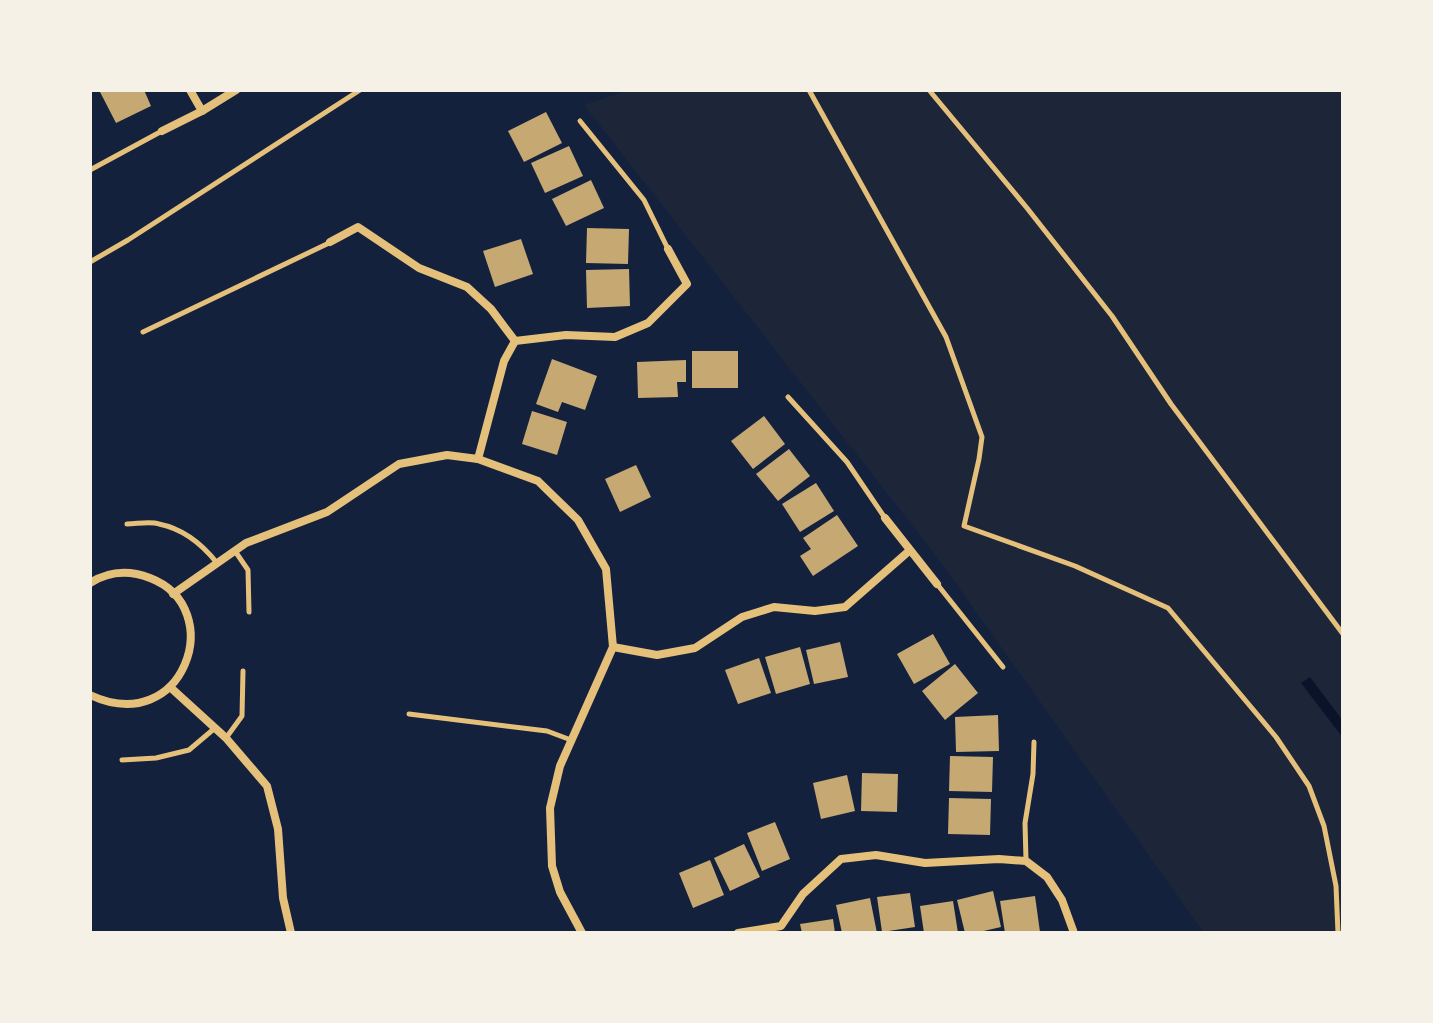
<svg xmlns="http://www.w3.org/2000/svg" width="1433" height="1023" viewBox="0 0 1433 1023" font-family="'Archivo Narrow',sans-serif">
<rect width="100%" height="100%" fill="#14213d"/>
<path fill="#1d2539" d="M629 90H1343V933H1204L940 561 584 105Z"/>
<path fill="#0b132b" d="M1310 677 1343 721V738L1301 683Z"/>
<g fill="#c6a872">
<path d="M99 90H144L151 106 116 123Z"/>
<path d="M546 112 562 143 524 162 508 131Z"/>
<path d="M569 146 583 176 545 193 531 163Z"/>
<path d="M591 180 604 208 566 226 552 199Z"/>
<path d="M587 228 629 229 628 264 586 263Z"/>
<path d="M521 239 533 274 495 287 483 251Z"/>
<path d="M629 269 630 306 587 308 586 270Z"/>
<rect x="692" y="351" width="46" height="37"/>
<path d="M552 359 597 376 585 410 562 402 558 412 536 404Z"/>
<path d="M686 360V382H677L678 397 638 398 637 362Z"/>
<path d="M532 411 567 422 557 455 522 444Z"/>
<path d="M764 416 785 444 753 469 731 441Z"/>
<path d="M789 449 810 476 778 501 756 474Z"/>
<path d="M636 465 651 497 620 512 605 479Z"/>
<path d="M816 483 834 511 800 532 782 504Z"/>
<path d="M837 515 858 546 813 576 800 556 811 549 803 538Z"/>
<path d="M933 634 950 664 914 684 897 654Z"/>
<path d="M840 642 848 677 814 684 806 650Z"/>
<path d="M800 647 810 684 776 694 765 657Z"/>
<path d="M759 658 771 693 738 704 725 670Z"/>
<path d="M955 664 978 693 945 720 922 691Z"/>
<path d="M998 715 999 751 956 752 955 717Z"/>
<path d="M950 756 993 757 992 792 949 791Z"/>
<path d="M862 773 898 774 897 812 861 811Z"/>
<path d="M847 775 855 811 821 819 813 783Z"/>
<path d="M949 798 991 799 990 835 948 834Z"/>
<path d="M775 822 790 859 762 871 747 833Z"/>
<path d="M744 844 760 877 730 891 714 858Z"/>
<path d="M710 860 724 895 693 908 679 873Z"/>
<path d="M993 891 1001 927 975 933H965L957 900Z"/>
<path d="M910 893 915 927 882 932 877 897Z"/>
<path d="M1035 896 1040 932 1005 933 1000 901Z"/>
<path d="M870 898 877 933H842L836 905Z"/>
<path d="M953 901 958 933H924L920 906Z"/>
<path d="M833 919 835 933H802L800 924Z"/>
</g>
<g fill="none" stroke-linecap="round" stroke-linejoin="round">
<g stroke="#e5c07b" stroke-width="5">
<path d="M809 90 946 337 982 437 979 459 964 526 1075 566 1168 608 1276 737 1309 786 1324 826 1336 886 1338 933"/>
<path d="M929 90 1027 208 1112 316 1171 404 1343 634"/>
<path d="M90 262 128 240 360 90"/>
</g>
<g stroke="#e5c07b" stroke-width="5">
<path d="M580 121 644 200 668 249"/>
<path d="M90 170 162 131"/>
<path d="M143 332 329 243"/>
<path d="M788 397 847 462 885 518"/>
<path d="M127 524C137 524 150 521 159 524 184 529 202 544 217 563"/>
<path d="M235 551 248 570 249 612"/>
<path d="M937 584 1003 667"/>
<path d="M409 714 547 731 571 740"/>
<path d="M226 738 242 716 243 671"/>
<path d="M122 760 156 758 189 750 215 728"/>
<path d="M1026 860 1025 823 1033 774 1034 742"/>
</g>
<g stroke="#e5c07b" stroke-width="8">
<path d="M190 90 202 111"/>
<path d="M162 131 202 111 236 90"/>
<path d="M330 242 358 227 419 268 467 287 491 309 515 341 504 361 478 459"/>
<path d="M515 341 566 335 615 337 648 323 687 284 668 249"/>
<path d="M885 518 937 584"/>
<path d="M90 583C109 571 129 570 150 578 229 608 184 739 90 695"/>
<path d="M173 594 246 543 327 512 399 464 447 455 478 459 538 481 578 520 606 569 613 647 560 766 550 808 552 866 560 892 582 933"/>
<path d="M613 647 657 655 695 648 742 617 774 607 815 611 845 607 909 551"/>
<path d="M170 687 226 738 267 786 278 829 283 898 291 933"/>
<path d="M738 933 781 926 803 894 841 859 876 855 925 863 999 859 1026 861 1047 877 1062 900 1074 933"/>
</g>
</g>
<rect width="1433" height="1023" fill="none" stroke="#f6f1e7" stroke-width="184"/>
</svg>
